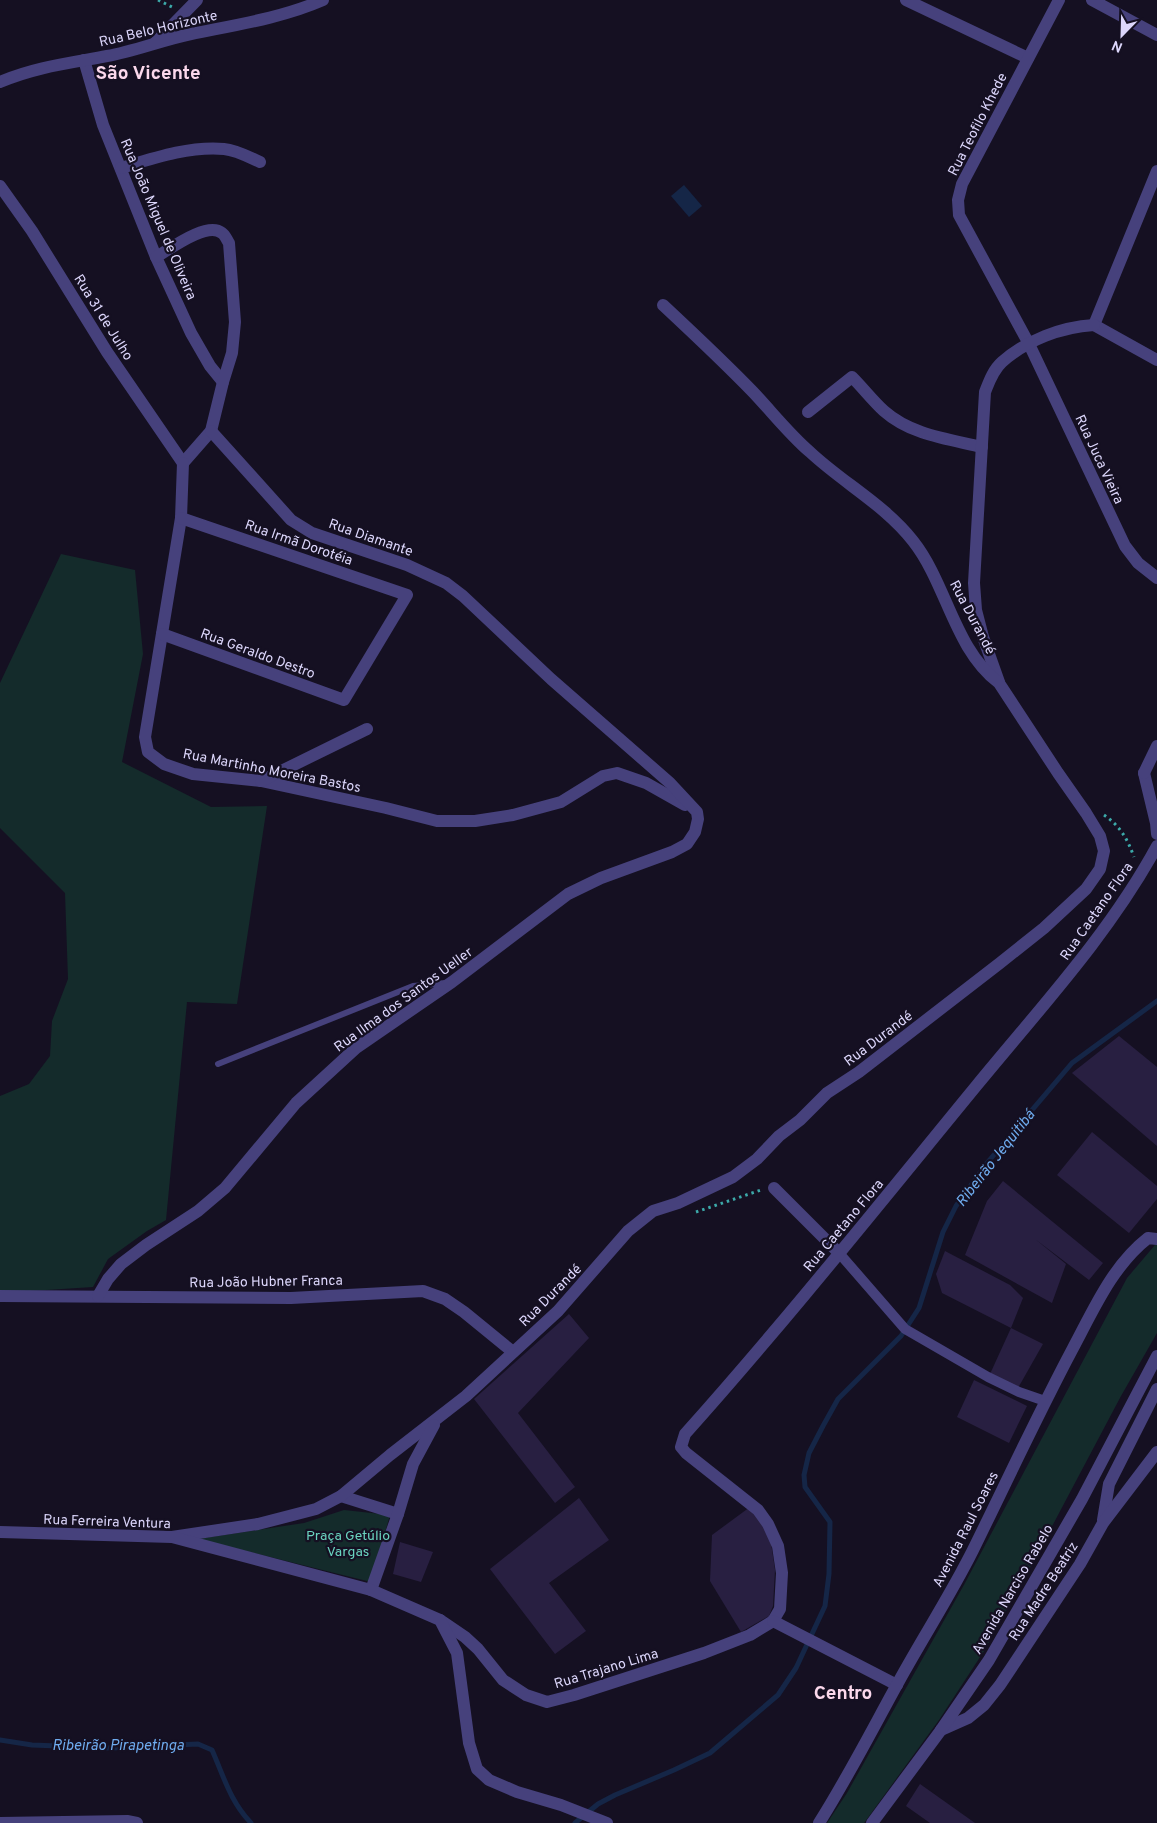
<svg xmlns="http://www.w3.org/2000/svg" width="1157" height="1823" viewBox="0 0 1157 1823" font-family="Overpass,sans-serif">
<rect width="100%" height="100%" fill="#151022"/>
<g fill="#142b2b">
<path d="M61 554 135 570 143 654 122 762 211 807 267 806 237 1004 187 1002 166 1220 147 1231 108 1259 93 1287 0 1293V1096L29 1084 50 1056 52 1021 68 979 65 893 0 828V683Z"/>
<path d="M1155 1245H1157V1333L1121 1396 1031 1566 984 1651 939 1720 864 1823H827L847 1793 965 1583 1127 1278Z"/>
<path d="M344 1510 390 1515 371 1582 197 1539 304 1523Z"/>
</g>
<path fill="#152647" d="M684 185 702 206 689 217 671 196Z"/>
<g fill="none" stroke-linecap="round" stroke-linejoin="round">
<g stroke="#152647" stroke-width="5">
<path d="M0 1740 32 1745 111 1748 198 1744 212 1750C224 1777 230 1801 251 1823"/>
<path d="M575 1823 598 1804 615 1795 674 1770 710 1753 778 1695 796 1668 825 1606 829 1574 830 1522 805 1487 804 1475 809 1453 823 1426 838 1399 901 1336 919 1308 943 1232 956 1206 987 1163 1072 1063 1157 1001"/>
</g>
</g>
<g fill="#281f41">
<path d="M1119 1036 1157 1067V1146L1072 1073Z"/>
<path d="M1092 1132 1157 1186V1199L1129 1233 1057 1175Z"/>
<path d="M1003 1181 1103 1263 1089 1280 1035 1239 1066 1264 1052 1303 965 1255 987 1201Z"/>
<path d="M945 1251 1010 1285 1023 1298 1011 1328 942 1293 936 1274Z"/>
<path d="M569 1314 589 1338 518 1413 575 1487 555 1503 474 1399Z"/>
<path d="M1011 1328 1043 1344 1018 1388 990 1374Z"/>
<path d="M974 1380 1027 1406 1009 1443 957 1417Z"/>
<path d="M579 1498 609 1540 549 1583 586 1631 555 1654 490 1569Z"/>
<path d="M750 1507 761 1521 771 1543 775 1570 773 1606 769 1616 741 1632 710 1581 712 1535Z"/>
<path d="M400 1542 433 1552 421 1582 393 1574Z"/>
<path d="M920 1784 975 1823H930L906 1806Z"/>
</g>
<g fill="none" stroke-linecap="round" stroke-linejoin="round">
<g stroke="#3ca9a9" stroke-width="3" stroke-dasharray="2.5 4" stroke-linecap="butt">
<path d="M158 0 172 7"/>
<path d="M1104 815C1120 826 1127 838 1134 857"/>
<path d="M696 1212 761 1190"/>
</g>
<path stroke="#46417c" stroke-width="6" d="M218 1064 413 986 446 983"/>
<path stroke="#46417c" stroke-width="10" d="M839 1253 905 1329 988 1377 1019 1392 1045 1401"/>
<g stroke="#46417c" stroke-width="12">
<path d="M906 0 1028 58"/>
<path d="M1059 0 962 184 958 200 959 215 1029 344 1125 546 1138 563 1157 578"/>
<path d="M1092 0 1157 35"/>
<path d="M155 43 197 0"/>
<path d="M84 60 103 125 156 257 191 333 210 366 223 382"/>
<path d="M0 82C35 67 70 63 107 56 135 51 162 40 191 34 235 25 282 18 323 0"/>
<path d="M121 168C154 158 189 146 224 149 236 150 249 157 260 162"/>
<path d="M0 186 32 231 107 352 183 463"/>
<path d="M156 257C170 249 207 221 222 233 225 235 227 240 229 243L235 322 232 353 223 382 211 431 183 463"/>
<path d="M1094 325 1157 171"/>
<path d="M1094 325 1157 360"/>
<path d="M808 412 852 377C863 388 873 401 884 411 911 435 948 439 982 447"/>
<path d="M183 463 181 518 145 737 148 752 164 764 193 774 261 781 386 808 437 821H475L513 815 561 802 603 776 617 773 646 783 685 805"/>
<path d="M162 634 344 700 407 595 181 518"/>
<path d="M999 682 983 637 976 610 974 583 985 392C989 382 993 370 1002 362 1027 340 1061 327 1094 325"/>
<path d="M1144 773 1156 823 1157 834"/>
<path d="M1144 773 1157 746"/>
<path d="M261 781 367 729"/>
<path d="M774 1188 839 1253"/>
<path d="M0 1296 291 1298 423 1291 445 1299 464 1312 513 1352"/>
<path d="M98 1296 108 1279 121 1264 146 1245 198 1211 225 1188 296 1103 356 1048 452 982 568 894 601 878 672 852 687 844 695 832 698 819 697 812 670 783 551 679 463 596 446 583 407 565 312 533 291 520 211 431"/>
<path d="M341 1496 398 1514"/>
<path d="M1103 1520 1109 1484 1157 1389"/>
<path d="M172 1537 258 1524 316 1509 341 1496 390 1455 466 1396 558 1311 628 1231 653 1211 678 1203 733 1177 757 1159 779 1136 800 1120 827 1093 859 1072 1000 963 1044 928 1086 889 1100 869 1104 851 1100 836 1086 813 1058 773 999 683C954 649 947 584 913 541 885 505 843 483 810 452 789 434 772 412 753 392 724 362 693 333 663 305"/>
<path d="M371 1590 398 1514 413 1464 434 1425"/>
<path d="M440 1620 465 1637 478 1649 503 1680 526 1695 547 1702 574 1695 704 1653 750 1635 773 1621"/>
<path d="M773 1621 780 1609 782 1573 778 1546 768 1524 758 1510 686 1453 681 1447 685 1434C786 1321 881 1202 977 1085 1041 1007 1109 934 1157 846"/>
<path d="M773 1621 897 1685"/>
<path d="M941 1730 968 1718 984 1705 1000 1685 1080 1564 1103 1523 1157 1452"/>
<path d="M0 1823 127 1821 137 1823"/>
</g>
<g stroke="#46417c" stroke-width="12">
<path d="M0 1532 172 1537 371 1590 440 1620 457 1653 469 1743 477 1769 489 1780 517 1792 561 1805 607 1823"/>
<path d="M819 1823C850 1774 876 1722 904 1672 927 1631 952 1592 973 1550 1006 1483 1037 1416 1072 1350 1093 1311 1112 1266 1148 1238L1157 1239"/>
<path d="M872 1823 941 1730 989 1660 1082 1499 1157 1356"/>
</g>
</g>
<g text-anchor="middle" stroke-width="4.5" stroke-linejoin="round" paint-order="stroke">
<g font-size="14" fill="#dcd6fb" stroke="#151022">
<text transform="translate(158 28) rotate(-13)" y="5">Rua Belo Horizonte</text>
<text transform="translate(977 124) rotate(-63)" y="5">Rua Teofilo Khede</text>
<text transform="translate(159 219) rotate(67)" y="5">Rua João Miguel de Oliveira</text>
<text transform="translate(104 317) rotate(58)" y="5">Rua 31 de Julho</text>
<text transform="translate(1100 459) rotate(65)" y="5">Rua Juca Vieira</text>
<text transform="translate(371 537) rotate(19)" y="5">Rua Diamante</text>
<text transform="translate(299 542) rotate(19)" y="5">Rua Irmã Dorotéia</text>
<text transform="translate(973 617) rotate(62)" y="5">Rua Durandé</text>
<text transform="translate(258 653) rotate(20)" y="5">Rua Geraldo Destro</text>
<text transform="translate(272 770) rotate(11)" y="5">Rua Martinho Moreira Bastos</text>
<text transform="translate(1096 911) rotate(-55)" y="5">Rua Caetano Flora</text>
<text transform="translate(403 999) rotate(-36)" y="5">Rua Ilma dos Santos Ueller</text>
<text transform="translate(878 1038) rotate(-37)" y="5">Rua Durandé</text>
<text transform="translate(843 1225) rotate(-50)" y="5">Rua Caetano Flora</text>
<text transform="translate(266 1281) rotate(-1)" y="5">Rua João Hubner Franca</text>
<text transform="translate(550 1295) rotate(-45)" y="5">Rua Durandé</text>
<text transform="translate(107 1521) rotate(2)" y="5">Rua Ferreira Ventura</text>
<text transform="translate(965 1529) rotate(-63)" y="5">Avenida Raul Soares</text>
<text transform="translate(1012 1589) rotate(-60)" y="5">Avenida Narciso Rabelo</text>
<text transform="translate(1043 1591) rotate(-57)" y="5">Rua Madre Beatriz</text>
<text transform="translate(606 1668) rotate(-17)" y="5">Rua Trajano Lima</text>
</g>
<g font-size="14" fill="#6ad3bf" stroke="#151022">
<text x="348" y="1540">Praça Getúlio<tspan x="348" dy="16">Vargas</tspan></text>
</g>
<g font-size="15" font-style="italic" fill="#6facef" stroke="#151022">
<text transform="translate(995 1158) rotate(-52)" y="5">Ribeirão Jequitibá</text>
<text x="118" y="1750">Ribeirão Pirapetinga</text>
</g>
<g font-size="19" font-weight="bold" fill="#fbd8ec" stroke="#151022">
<text x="148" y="79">São Vicente</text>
<text x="843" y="1699">Centro</text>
</g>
</g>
<g transform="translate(1122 35) rotate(203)" stroke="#151022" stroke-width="4" paint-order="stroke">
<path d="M0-4L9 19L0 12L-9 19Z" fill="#dcd6fb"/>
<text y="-8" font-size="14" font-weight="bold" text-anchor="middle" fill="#dcd6fb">N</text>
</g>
</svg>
